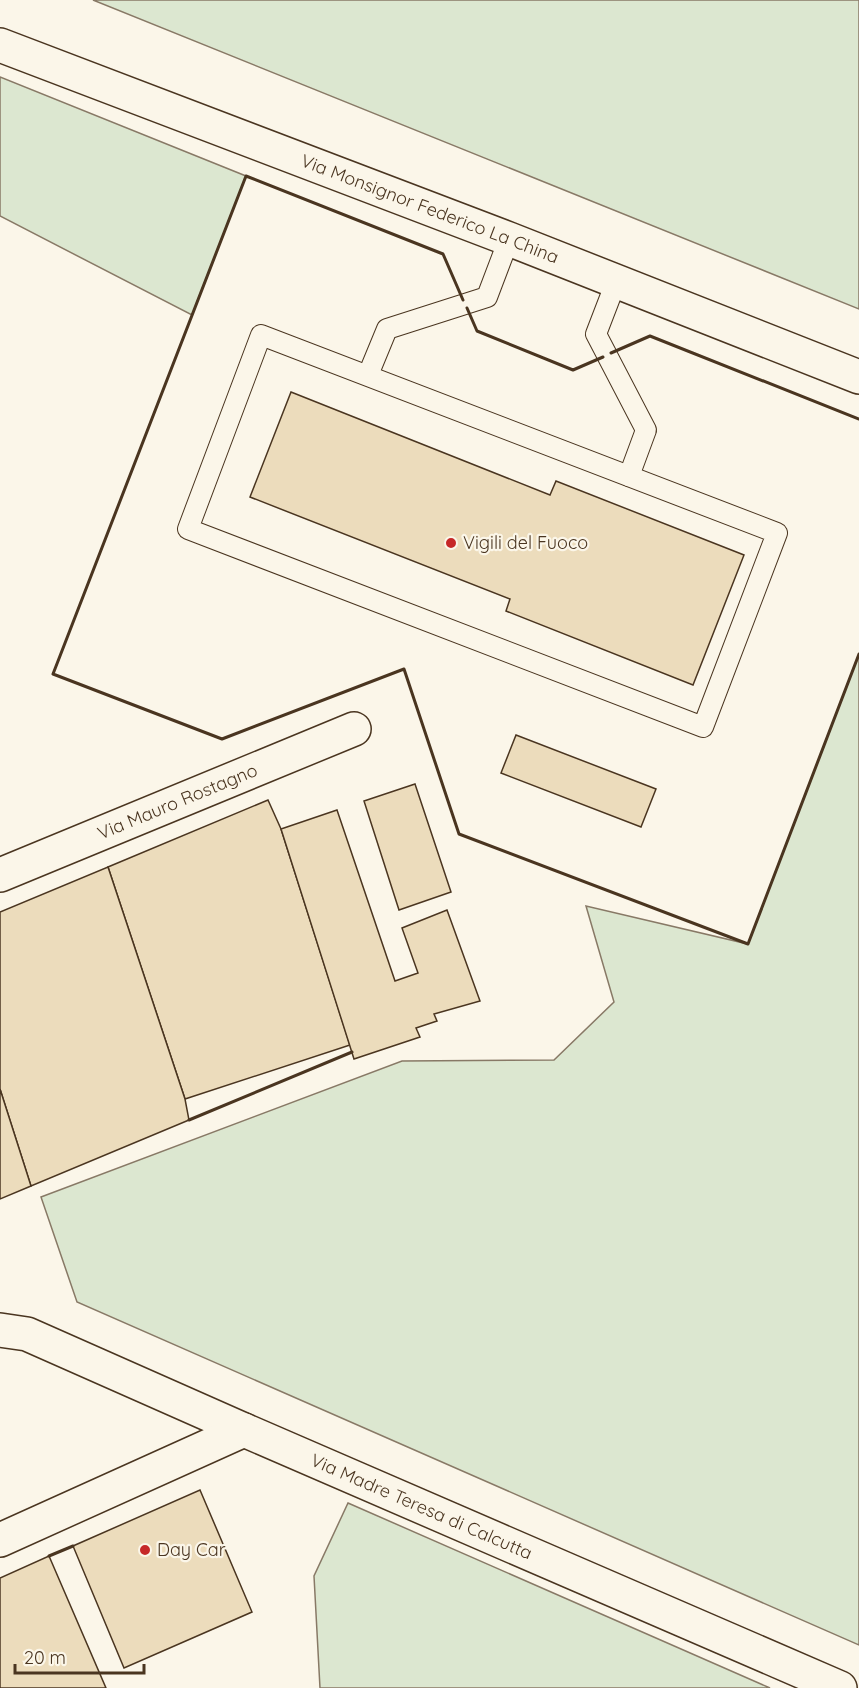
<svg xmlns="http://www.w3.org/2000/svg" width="859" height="1688" viewBox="0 0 859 1688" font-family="Quicksand,sans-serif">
<rect width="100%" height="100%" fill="#fbf6e9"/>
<g fill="#dce7d0" stroke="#887966" stroke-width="1.5">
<path d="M93 0H859V309Z"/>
<path d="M0 77 246 176 192 315 0 216Z"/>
<path d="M859 654V1645L77 1302 41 1197 402 1061 554 1060 614 1002 586 906 748 944Z"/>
<path d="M348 1503 770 1688H320L314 1576Z"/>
</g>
<g fill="#ecdcbc" stroke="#4a3520" stroke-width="1.5">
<path d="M291 392 550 495 556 481 744 555 693 685 506 611 510 599 250 497Z"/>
<path d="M516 735 656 789 641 827 501 773Z"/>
<path d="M415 784 451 892 399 910 364 801Z"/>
<path d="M268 800 281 829 350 1045 185 1099 108 867Z"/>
<path d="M337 810 395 981 418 973 402 928 447 910 480 1001 434 1014 437 1021 416 1028 420 1037 354 1059 281 829Z"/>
<path d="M108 867 185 1099 189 1120 31 1186 0 1089V912Z"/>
<path d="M0 1089 31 1186 0 1199Z"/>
<path d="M200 1490 252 1612 124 1668 73 1546Z"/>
<path d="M49 1556 106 1688H0V1578Z"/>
</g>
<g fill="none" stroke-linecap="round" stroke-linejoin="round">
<defs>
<g id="service">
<path d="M616 282 596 334 646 430 629 476"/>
<path d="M261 335 777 533 703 727 188 529Z"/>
<path d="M368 375 387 329 487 297 509 239"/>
</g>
<g id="minor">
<path id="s1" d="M0 45 509 239 859 377"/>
<path id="s2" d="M0 875 354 729"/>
<path id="s3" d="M0 1330 27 1334 244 1430 840 1688"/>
<path d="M0 1540 244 1430"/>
</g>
</defs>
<use href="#service" stroke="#4a3520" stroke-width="22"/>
<use href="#minor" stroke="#4a3520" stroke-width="36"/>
<use href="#service" stroke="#fbf6e9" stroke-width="20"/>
<use href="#minor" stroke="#fbf6e9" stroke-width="33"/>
<g stroke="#4a3520" stroke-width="3">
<path d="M463 300 443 254 246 176 53 674 222 739 404 669 459 834 748 944 859 654"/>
<path d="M467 308 477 331 573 370 603 357"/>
<path d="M611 353 650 336 859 419"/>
<path d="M189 1120 352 1052"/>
<path d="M49 1556 73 1546"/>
</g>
</g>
<g fill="#c62828" stroke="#fbf6e9" stroke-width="2">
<circle cx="451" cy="543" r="6"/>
<circle cx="145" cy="1550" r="6"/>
</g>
<g text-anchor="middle" stroke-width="4.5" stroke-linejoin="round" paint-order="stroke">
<g font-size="18" fill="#4a3520" stroke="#fbf6e9">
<text dy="6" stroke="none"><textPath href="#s1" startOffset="460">Via Monsignor Federico La China</textPath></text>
<text dy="6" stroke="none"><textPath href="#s2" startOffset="192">Via Mauro Rostagno</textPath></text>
<text dy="6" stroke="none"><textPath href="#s3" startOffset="458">Via Madre Teresa di Calcutta</textPath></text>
</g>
<g font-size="18" fill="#4a3520" stroke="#fbf6e9" text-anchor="start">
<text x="463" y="549">Vigili del Fuoco</text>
<text x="157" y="1556">Day Car</text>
</g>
</g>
<path d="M15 1664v9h129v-9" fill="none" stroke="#4a3520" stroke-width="3"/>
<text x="24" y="1664" font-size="18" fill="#4a3520" stroke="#fbf6e9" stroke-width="4.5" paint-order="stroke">20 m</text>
</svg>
